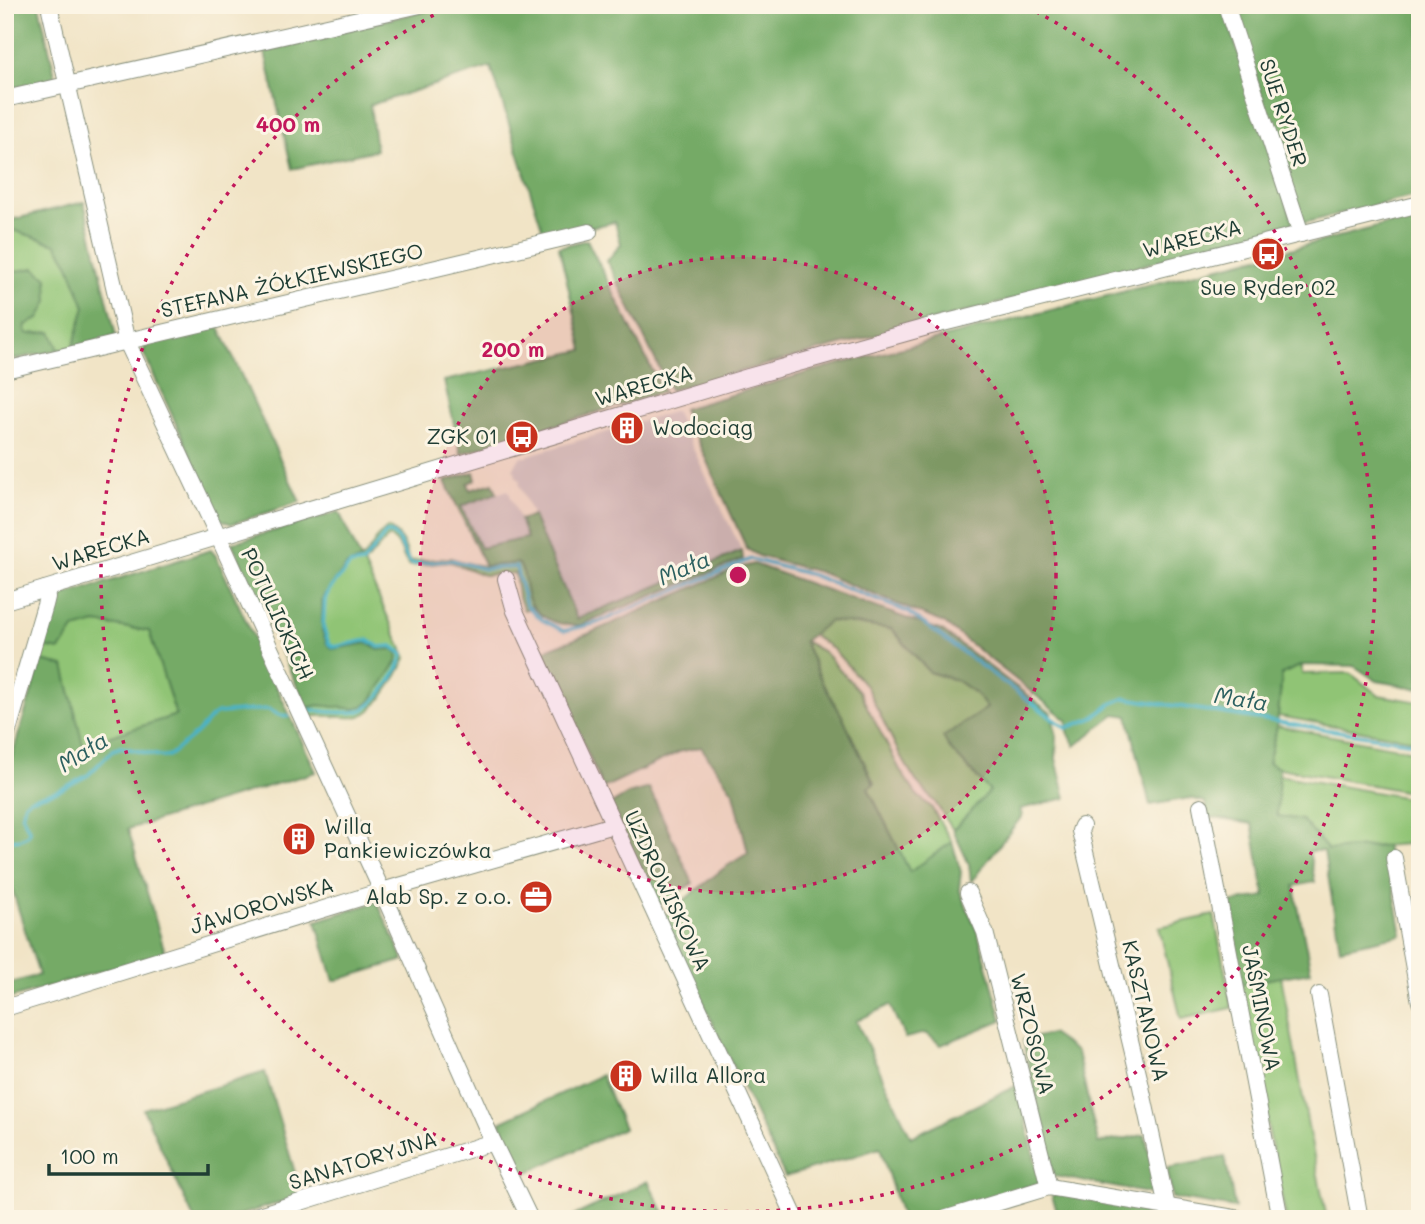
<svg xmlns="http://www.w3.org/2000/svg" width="1425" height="1224" viewBox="0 0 1425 1224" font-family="Mali,sans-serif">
<rect width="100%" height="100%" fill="#fcf5e5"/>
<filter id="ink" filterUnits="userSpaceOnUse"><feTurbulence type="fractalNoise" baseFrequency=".0143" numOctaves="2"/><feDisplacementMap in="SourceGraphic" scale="14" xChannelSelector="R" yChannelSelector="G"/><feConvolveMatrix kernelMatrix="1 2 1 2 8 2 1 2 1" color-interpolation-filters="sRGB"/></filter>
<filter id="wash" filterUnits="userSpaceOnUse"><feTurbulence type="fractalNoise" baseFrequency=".00686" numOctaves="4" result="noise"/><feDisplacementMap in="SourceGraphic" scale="28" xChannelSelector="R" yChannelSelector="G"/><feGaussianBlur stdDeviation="1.57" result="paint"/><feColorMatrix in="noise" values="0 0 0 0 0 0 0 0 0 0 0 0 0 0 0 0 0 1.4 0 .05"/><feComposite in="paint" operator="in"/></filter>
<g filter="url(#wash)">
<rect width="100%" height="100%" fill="#f1e4c6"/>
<g fill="#cbc3b8">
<path d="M675 411 742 551 576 619 519 484 520 481 515 475 516 472 513 470 520 457H527L529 455 621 428 623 432 633 429 632 424Z"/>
<path d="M508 490 527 538 480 548 461 506Z"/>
</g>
<g fill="#90c475" stroke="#588054" stroke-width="2">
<path d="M13 230 56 244 68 263 85 307 73 347 59 350 51 332 29 334 25 332 35 268 5 273V232Z"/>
<path d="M388 528C400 535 406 545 408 558L412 561 451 558 471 564 485 566 518 563C527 575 527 592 532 607L524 610 518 595 515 573 484 575 451 562 410 566C399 556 407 549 389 536L364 564 406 658C398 675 377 713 356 717 342 719 326 713 311 717L307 708 318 705 356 709 378 650 369 643 333 649C322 641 317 612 322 598 326 589 338 574 345 567 350 562 359 562 364 557 373 548 377 534 388 528Z"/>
<path d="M830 621 892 629 929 672 956 680 976 694 987 708 950 749 990 791 953 830 935 802 916 781 900 755 866 686 833 649 811 634Z"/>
<path d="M96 623 149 631 176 716 83 745 64 666 41 661 44 647 60 650 74 629Z"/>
<path d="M804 641 824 652 859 691 901 772 917 795 931 807 952 842 910 872 867 787 874 783 842 716 821 680Z"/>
<path d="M1302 665V674L1350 673 1378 695 1420 702V741L1278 716 1282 674Z"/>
<path d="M1277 726 1420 752V794L1279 768 1268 764Z"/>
<path d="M1278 775 1420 800V843L1328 850 1302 820 1277 816Z"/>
<path d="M1214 915 1232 1008 1181 1019 1159 927Z"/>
<path d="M1281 976 1310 1137 1327 1219H1286L1240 984Z"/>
</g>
<g fill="#74aa66" stroke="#4a744d" stroke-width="2">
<path d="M5 5H39L56 79 5 90Z"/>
<path d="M451 5H1223L1294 225 670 390 607 261 621 244 615 222 545 237 491 67 370 105 376 150 292 169 264 48Z"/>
<path d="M1232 5H1420V195L1303 223Z"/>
<path d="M5 198 11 220 84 202 116 336 73 347 85 307 68 263 56 244 13 230 5 232Z"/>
<path d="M1420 216V689L1377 681 1354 666 1302 665 1282 674 1277 726 1268 763 1279 768 1277 816 1302 820 1328 850 1386 846 1402 935 1340 948 1324 851H1309L1315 882 1294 886 1311 972 1240 984 1224 904 1265 896 1252 824 1208 817 1205 802 1190 798 1150 805 1128 716 1115 714 1075 746 1068 732 1067 720 944 623 819 572 759 556 747 549 683 409 820 369Z"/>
<path d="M587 240 663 392 461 454 444 381 583 350 559 247Z"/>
<path d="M35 268 47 278 48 301 39 319 25 325V332L29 334 51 332 59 350 5 361V273Z"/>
<path d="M219 327 300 502 231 524 220 519 143 352 147 343Z"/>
<path d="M474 472 476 480 468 483 470 490 493 483 497 493 461 506 480 548 527 538 520 520 533 516 577 619 742 551 743 559 580 625C555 627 530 615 526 589 524 577 525 572 518 563L485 566 445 481Z"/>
<path d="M339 512 361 560 347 565 322 599V631L327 644 333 649 369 643 378 650 394 649 398 653 397 662 369 703 356 709 318 705 307 708 232 543Z"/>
<path d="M211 550 216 556 316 772 128 829 165 952 5 1000V985L39 975 5 866V779L41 661 64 666 83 745 176 715 149 631 96 623 74 629 60 650 44 647 59 597Z"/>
<path d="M754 564 942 631 1051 713 1057 736 1056 759 1066 798 1020 809 1022 816 971 882 969 864 953 830 990 791 950 749 943 737 987 708 976 694 956 680 929 672 892 629 830 621 804 641 821 680 842 716 874 784 868 788 910 872 952 842 961 872 959 889 978 933 1002 1020 941 1045 926 1033 905 1038 890 1005 856 1021 911 1137 1018 1085 1040 1183 921 1219H902L880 1148 785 1177 663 917 724 868 748 853 734 793 701 747 679 752 603 788 543 651 588 634 735 569Z"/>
<path d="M649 788 693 883 658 905 610 805 628 794Z"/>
<path d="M377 902 404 960 334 981 316 921Z"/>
<path d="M1051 1034 1077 1052 1098 1143 1145 1135 1157 1188 1152 1194 1054 1176 1023 1040Z"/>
<path d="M265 1072 302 1196 226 1219H194L143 1109Z"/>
<path d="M601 1075 624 1128 524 1174 500 1122Z"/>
<path d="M1225 1157 1235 1208 1172 1198 1167 1168Z"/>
<path d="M648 1181 667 1219H567Z"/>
<path d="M1058 1193 1144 1210 1143 1219H1060L1052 1196Z"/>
</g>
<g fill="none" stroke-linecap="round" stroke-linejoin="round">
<g stroke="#4ab3c8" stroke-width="3.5">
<path d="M310 710C324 711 341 714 355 712 374 710 399 672 403 654L392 646 379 647 368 640 334 647 329 644 323 627 325 600 329 590 350 565 363 563 386 533H391C404 541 402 556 412 564L452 560 484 569 516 567 526 605 542 620 564 631 597 623 751 559 812 575 908 612 1066 728 1093 718 1111 704 1125 698 1420 744"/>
<path d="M5 837C15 842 24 840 30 832L22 815 25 803 30 799 60 790 88 775 113 750 121 747 164 757 170 755 198 732 212 716 218 713 268 709 279 715 289 716"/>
</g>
</g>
</g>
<g filter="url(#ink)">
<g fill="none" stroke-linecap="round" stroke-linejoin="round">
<defs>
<g id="minor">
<path d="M49 5 127 342 221 542 382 891 493 1142 530 1219"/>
<path d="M1226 5 1301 234"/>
<path d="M5 99 420 5"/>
<path d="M5 370 589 232"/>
<path d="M506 579 515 611 796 1219"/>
<path d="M5 601 748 377 927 327 1420 204"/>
<path d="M5 741 45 605 47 597 45 589"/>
<path d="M1201 806 1280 1219"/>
<path d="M1082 826 1080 831 1140 1082 1167 1207"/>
<path d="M1394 858 1420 1002"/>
<path d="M968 893 985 932 1049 1187"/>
<path d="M1319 995 1360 1219"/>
<path d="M5 1008 382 891 613 825"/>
<path d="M246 1219 493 1142"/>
<path d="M944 1219 1049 1187 1240 1219"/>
</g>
</defs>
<use href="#minor" stroke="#88907d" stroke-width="18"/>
<use href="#minor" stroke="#fff" stroke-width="16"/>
</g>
</g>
<circle cx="738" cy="575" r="318" fill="#c2185b" fill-opacity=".12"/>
<g fill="none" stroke="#c2185b" stroke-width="3.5" stroke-dasharray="3.5 7">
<circle cx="738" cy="575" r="318"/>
<path d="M1027 7A637 637 0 1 1 449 7"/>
</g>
<defs>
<symbol id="bus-disc" viewBox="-11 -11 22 22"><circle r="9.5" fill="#c8321e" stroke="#fcf5e5"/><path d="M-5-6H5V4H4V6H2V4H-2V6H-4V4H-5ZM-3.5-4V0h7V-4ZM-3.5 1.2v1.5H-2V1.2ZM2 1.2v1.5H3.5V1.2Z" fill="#fff"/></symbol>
<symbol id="building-disc" viewBox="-11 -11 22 22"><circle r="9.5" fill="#c8321e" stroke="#fcf5e5"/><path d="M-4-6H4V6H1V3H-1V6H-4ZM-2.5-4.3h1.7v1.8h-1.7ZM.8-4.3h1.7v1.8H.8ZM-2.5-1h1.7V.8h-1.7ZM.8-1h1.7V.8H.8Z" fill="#fff"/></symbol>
<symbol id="office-disc" viewBox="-11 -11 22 22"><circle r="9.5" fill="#c8321e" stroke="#fcf5e5"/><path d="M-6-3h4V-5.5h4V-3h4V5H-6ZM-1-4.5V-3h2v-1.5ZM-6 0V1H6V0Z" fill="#fff"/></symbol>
</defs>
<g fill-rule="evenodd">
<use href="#bus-disc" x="1249" y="235" width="38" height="38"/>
<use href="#building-disc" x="608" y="409" width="38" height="38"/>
<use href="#bus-disc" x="503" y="418" width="38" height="38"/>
<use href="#building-disc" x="280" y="820" width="38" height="38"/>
<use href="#office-disc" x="517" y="878" width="38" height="38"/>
<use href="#building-disc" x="607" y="1057" width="38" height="38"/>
</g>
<g text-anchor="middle" stroke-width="6" stroke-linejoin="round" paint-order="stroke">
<g font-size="21" fill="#1f3d34" stroke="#fcf5e5">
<text transform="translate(1283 113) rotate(72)" y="7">SUE RYDER</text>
<text transform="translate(1192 239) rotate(-14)" y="7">WARECKA</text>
<text transform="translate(292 281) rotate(-13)" y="7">STEFANA ŻÓŁKIEWSKIEGO</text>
<text transform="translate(644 386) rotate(-16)" y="7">WARECKA</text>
<text transform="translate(101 550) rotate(-17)" y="7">WARECKA</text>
<text transform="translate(277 614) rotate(65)" y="7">POTULICKICH</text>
<text transform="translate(667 891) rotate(65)" y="7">UZDROWISKOWA</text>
<text transform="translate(262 906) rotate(-17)" y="7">JAWOROWSKA</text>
<text transform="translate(1261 1008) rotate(79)" y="7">JAŚMINOWA</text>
<text transform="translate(1145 1011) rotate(77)" y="7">KASZTANOWA</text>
<text transform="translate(1032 1034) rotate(76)" y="7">WRZOSOWA</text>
<text transform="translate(363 1161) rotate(-17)" y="7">SANATORYJNA</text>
</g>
<g font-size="21" fill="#1f3d34" stroke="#fcf5e5" text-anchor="start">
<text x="1268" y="295" text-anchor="middle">Sue Ryder 02</text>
<text x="652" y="435">Wodociąg</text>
<text x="498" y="444" text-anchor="end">ZGK 01</text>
<text x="324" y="834">Willa<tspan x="324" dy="24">Pankiewiczówka</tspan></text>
<text x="512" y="904" text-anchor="end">Alab Sp. z o.o.</text>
<text x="650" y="1083">Willa Allora</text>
</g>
<g font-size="23" font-style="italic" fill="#2c6060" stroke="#fcf5e5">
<text transform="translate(684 568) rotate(-23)" y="8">Mała</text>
<text transform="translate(1241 699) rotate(9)" y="8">Mała</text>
<text transform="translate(83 752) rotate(-32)" y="8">Mała</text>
</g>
</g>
<circle cx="738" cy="575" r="10" fill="#c2185b" stroke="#fcf5e5" stroke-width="3.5"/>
<g font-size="21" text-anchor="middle" font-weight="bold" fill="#c2185b" stroke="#fcf5e5" stroke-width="6" stroke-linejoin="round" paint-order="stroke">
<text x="288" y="132">400 m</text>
<text x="513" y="357">200 m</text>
</g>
<rect width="1425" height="1224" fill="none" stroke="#fcf5e5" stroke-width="28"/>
<path d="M49 1164v10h159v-10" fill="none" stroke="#1f3d34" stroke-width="3.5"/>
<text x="60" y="1164" font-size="21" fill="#1f3d34" stroke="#fcf5e5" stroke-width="5" paint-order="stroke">100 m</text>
</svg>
